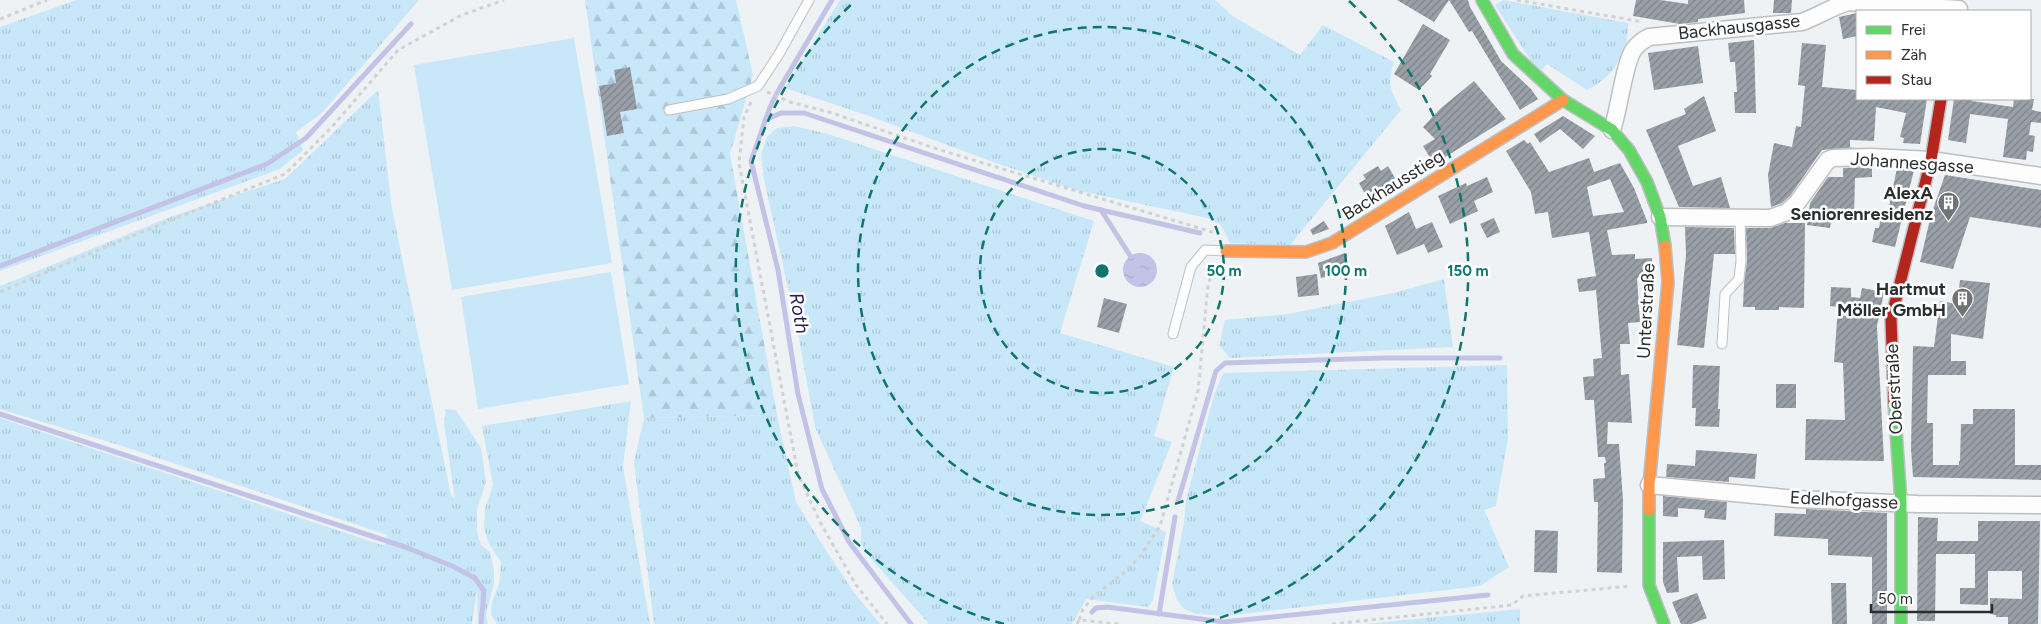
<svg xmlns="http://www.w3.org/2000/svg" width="2041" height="624" viewBox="0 0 2041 624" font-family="Figtree,sans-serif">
<defs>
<pattern id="grass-tufts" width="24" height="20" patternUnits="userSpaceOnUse" patternTransform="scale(1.25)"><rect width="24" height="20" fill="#c8e8fa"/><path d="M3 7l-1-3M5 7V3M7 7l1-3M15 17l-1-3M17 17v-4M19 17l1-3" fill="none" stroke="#acc7d7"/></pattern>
<pattern id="forest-firs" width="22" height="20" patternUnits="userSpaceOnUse" patternTransform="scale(1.25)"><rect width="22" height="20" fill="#c8e8fa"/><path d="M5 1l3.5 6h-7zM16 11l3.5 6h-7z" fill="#acc7d7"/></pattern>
<pattern id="water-ripples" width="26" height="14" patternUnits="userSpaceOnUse" patternTransform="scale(1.25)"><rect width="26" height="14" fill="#c3c3e7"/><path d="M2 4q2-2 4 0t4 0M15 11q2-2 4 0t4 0" fill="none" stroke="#a8a8c6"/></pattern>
<pattern id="building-hatch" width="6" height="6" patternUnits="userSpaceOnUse" patternTransform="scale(1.25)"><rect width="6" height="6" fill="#99a0a8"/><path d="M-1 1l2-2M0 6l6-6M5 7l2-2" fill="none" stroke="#7d8389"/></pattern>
</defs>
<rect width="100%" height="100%" fill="#eff2f4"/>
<g fill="url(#grass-tufts)">
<path d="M76 0H419L322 113 296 132 303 150 280 169 0 271V27Z"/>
<path d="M840 0H1215L1234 17 1300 55 1323 25 1394 62C1387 86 1390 88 1401 110L1290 245 1230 243 1221 225 1207 218 1075 190 990 161 869 116 785 88Z"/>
<path d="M1503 0 1628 23C1629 54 1613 77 1587 90L1547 64 1542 70 1531 61 1495 5Z"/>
<path d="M378 90 392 209 451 495 455 499 444 424 446 409 456 410 481 448 484 468 486 482 477 510V532L481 545 490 552 494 571V583L486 615 488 624H478L477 590 472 624H0V418L385 546 387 535 122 446 0 409V286L170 217 285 179Z"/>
<path d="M794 126 828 134 1094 221 1060 333 1174 367 1154 436 1172 442 1140 521 1166 532 1153 600 1148 607 1086 599 1072 624H929L865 552 861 542V528L815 427 797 328 764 180 761 154 767 137 777 128Z"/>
<path d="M1444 279 1453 347 1230 358 1219 345 1225 320 1288 314 1393 293Z"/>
<path d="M1507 365 1508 439 1496 506 1484 510 1509 567 1480 586 1226 616 1196 614 1184 609 1177 600 1172 584 1184 522 1186 500 1214 395 1223 373Z"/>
<path d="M631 401 623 467 650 624H497L491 615 492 602 499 584 501 562 489 544 484 528 485 509 493 485 482 426Z"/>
<path d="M777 415 796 502 820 541 853 591 880 624H654L634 462 644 418Z"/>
<path d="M1520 609V624H1364Z"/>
</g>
<path fill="url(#forest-firs)" d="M585 0H736L753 75 730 154 777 415 644 418Z"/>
<g fill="#c8e8fa">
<path d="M574 38 612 263 452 290 414 65Z"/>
<path d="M611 272 629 384 478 409 461 297Z"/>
</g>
<circle fill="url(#water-ripples)" cx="1140" cy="270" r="17"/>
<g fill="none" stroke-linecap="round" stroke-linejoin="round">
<g stroke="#c3c3e7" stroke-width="5">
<path d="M832 0 778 91 770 107 751 161 778 270 798 394 822 489 849 542 911 624"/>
<path d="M765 120 781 113H804L1084 206 1200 233"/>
<path d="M1101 210 1131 257"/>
<path d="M0 266 267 164 306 138 411 24"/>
<path d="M0 414 405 547 452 566 475 578 484 591 481 624"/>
<path d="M1178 501 1216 371 1225 363 1383 358H1500"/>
<path d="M1092 612 1096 608 1107 607 1224 622 1488 595"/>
<path d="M1159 614 1175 517"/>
</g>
</g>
<g fill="url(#building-hatch)" fill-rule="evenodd">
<path d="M1397 0H1468L1470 7 1501 61 1531 89 1538 99 1520 110 1472 31 1469 32 1449 0 1434 22Z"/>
<path d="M1636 0H1660L1688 4V0H1744L1745 13 1698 19V22L1680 24 1633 16Z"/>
<path d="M1774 0H1792L1791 13H1773Z"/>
<path d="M1857 13V36L1843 39 1839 17Z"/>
<path d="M1423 24 1450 40 1430 74 1432 76 1419 90 1394 74Z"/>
<path d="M1754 40 1756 113H1735L1734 92H1737L1735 62H1730L1728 43Z"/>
<path d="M1802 43 1826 45 1822 87 1857 90V99H1927L1920 144 1903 143 1904 138 1900 137 1906 113 1876 107 1874 141 1850 140V147H1856L1822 150 1790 196 1782 203 1771 207 1768 175 1774 143 1792 147 1796 126 1801 127 1805 86 1798 85Z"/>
<path d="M1698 46 1703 83 1654 90 1648 53Z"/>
<path d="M630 67 637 109 620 112 624 133 607 136 599 86 616 83 614 70Z"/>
<path d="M1474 81 1506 119 1434 164 1423 146 1435 139 1423 127 1441 108Z"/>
<path d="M1704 96 1716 131 1678 146 1693 186 1721 177 1730 208 1679 207 1646 130 1686 114 1684 109Z"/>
<path d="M1954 99H1972V101L2013 107 2014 99H2034L2032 110 2041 112V123L2031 122 2029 135 2035 136 2033 152 2027 151 2026 160 2003 157 2008 119 1970 114 1966 143 1948 140Z"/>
<path d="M1563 116 1595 136 1583 149 1560 129 1540 143 1534 134Z"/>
<path d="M1524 140 1528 144 1530 142 1549 172 1589 158 1594 172 1620 163 1634 188 1647 221V223L1607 230 1612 255 1635 254V259L1652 258 1653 277 1637 278 1640 322 1628 323 1630 344H1620L1621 375 1629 374 1632 423 1608 422 1607 444H1619L1623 500 1622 573 1597 572 1598 502H1594L1593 479 1605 478 1604 463H1606L1605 457H1598L1594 400H1585L1583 377 1594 376 1593 359 1602 358 1596 290 1579 292 1577 279 1596 276 1589 232 1552 238 1548 212 1535 214 1531 192 1506 151ZM1610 179 1624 212 1593 216 1587 187Z"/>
<path d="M1378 166 1381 171 1388 166 1399 185 1370 203 1359 183 1366 179 1363 175Z"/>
<path d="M1872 167V177L1855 178 1854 215H1832L1830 228 1807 225 1810 203 1828 177H1843V168Z"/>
<path d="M1897 168 1914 170 1895 247 1872 242 1875 228H1879L1881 216 1887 217Z"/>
<path d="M1945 175 2041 190V228L1970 217 1953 269 1920 262 1931 215Z"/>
<path d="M1487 177 1493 192 1474 201 1478 211 1450 224 1438 196 1466 183 1467 186Z"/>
<path d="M1409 212 1416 229 1432 222 1443 247 1428 253 1424 244 1397 255 1385 226Z"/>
<path d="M1494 218 1500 232 1487 238 1480 224Z"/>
<path d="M1324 221 1329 229 1313 235 1310 230Z"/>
<path d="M1785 223H1805L1804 308 1779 307V310H1755V307H1743L1744 283 1747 261 1746 228H1770Z"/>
<path d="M1685 227 1734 228 1735 254H1714L1704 348 1677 345 1686 255Z"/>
<path d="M1345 253 1350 272 1321 278 1318 263Z"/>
<path d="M1317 274 1319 295 1298 297 1296 277Z"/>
<path d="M1960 280 1990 283 1983 339 1951 334V361H1966V375H1928L1927 423H1933V465H1959V461H1960L1961 424H1973V409H2015V465H2041V480L1913 477 1911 449 1913 346 1934 347 1940 301 1957 304Z"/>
<path d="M1831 287 1851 288V297L1860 298 1862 288 1884 292 1877 326 1884 461 1805 460 1806 419 1845 420 1843 363 1834 362 1838 307 1830 306Z"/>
<path d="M1104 298 1127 304 1119 333 1097 327Z"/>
<path d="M1693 365 1720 366 1718 409H1720L1719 427 1695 426 1696 408H1692Z"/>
<rect x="1776" y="384" width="20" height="24"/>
<path d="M1696 450 1757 454 1755 479 1729 477V482L1666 477 1667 464 1695 466Z"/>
<path d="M1663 496 1727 502 1726 520 1704 518 1705 510 1678 508V517L1663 516Z"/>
<path d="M1806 509 1887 513V624H1872V557L1828 555V539L1774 536 1775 513 1806 514Z"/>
<path d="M1918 517 1938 518 1937 541H1978V521H2040L2038 624H2008V617H1996V615L1990 614V598L2022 599V571H1988V605L1960 604V588H1975V554H1936L1935 621H1917Z"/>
<path d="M1535 530 1558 531 1557 573 1534 572Z"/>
<path d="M1724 540 1725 579 1703 580 1702 556 1677 557 1679 592 1667 593 1663 582V542Z"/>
<path d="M1831 583H1846L1847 624H1832Z"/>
<path d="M1697 593 1707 618 1691 624H1681L1672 602Z"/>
</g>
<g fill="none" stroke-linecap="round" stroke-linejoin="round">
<defs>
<g id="lane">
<path d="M669 110 728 99 758 86 779 54 809 0"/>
<path d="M1173 334 1191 267 1205 250 1226 251"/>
<path d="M1722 344 1725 294 1739 279 1741 261 1740 217"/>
</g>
<g id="street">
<path d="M1612 130C1619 111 1624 63 1634 49 1638 44 1643 40 1649 37L1802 22C1818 16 1832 7 1848 2L1959 9"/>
<path d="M1660 217 1770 218 1787 212 1797 203 1828 160 1833 158 1872 157 1931 160 2041 176"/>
<path d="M1649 485 1797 499 1917 504 2041 505"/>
</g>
<g id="fast">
<path d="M1482 0 1513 54 1563 100 1612 130 1629 150 1647 182 1660 217 1665 246"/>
<path d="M1894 402 1901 503V624"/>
<path d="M1649 510V585L1664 624"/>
</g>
<g id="slow">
<path d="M1226 251 1306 252 1332 243 1563 100"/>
<path d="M1649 510V485L1668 282 1665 246"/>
</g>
<path id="jam" d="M1894 402 1891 319 1931 160 1941 99"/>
</defs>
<use href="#lane" stroke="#bdbfc1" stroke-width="11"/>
<use href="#street" stroke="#bdbfc1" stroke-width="19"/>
<use href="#fast" stroke="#bdbfc1" stroke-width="14"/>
<use href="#slow" stroke="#bdbfc1" stroke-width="14"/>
<use href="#jam" stroke="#bdbfc1" stroke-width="14"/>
<g stroke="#d2d2d3" stroke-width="3" stroke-dasharray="4 4" stroke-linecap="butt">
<path d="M1517 0 1643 22"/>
<path d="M0 19 47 0"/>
<path d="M767 92 790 102 829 112 940 150 1219 234"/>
<path d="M751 102 744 117 739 163 798 474 820 522 856 585 887 624"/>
<path d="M0 292 110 245 285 174 331 128 398 50 462 15 504 0"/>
<path d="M1079 620 1083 609 1093 597 1126 571 1141 555 1160 526 1198 391 1208 285 1214 266"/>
<path d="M1077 624 1079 620 1119 624"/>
<path d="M1332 624 1512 605 1523 596 1631 586"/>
</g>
<use href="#lane" stroke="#fdfdfd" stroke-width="9"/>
<use href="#street" stroke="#fdfdfd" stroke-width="16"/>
<use href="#fast" stroke="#63d668" stroke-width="11"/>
<use href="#slow" stroke="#ff974d" stroke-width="11"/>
<use href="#jam" stroke="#b3261e" stroke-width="11"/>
</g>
<g fill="none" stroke="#0f766e" stroke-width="2.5" stroke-dasharray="9 6">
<circle cx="1102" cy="271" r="122"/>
<circle cx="1102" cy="271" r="244"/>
<path d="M1004 624A366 366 0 0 1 855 1M1349 1A366 366 0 0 1 1200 624"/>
</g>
<defs>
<symbol id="building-pin" viewBox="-11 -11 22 30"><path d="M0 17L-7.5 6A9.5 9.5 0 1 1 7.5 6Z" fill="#707273" stroke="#fff"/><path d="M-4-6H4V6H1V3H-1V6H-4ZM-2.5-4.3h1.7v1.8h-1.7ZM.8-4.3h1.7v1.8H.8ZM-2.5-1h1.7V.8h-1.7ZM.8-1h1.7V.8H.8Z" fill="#fff"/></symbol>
</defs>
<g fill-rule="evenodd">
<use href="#building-pin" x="1936" y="190" width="25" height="34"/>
<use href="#building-pin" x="1950" y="286" width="25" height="34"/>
</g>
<g text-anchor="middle" stroke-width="5" stroke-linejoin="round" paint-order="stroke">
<g font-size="18" fill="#2b2d2e" stroke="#fff">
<text transform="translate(1739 27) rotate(-6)" y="6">Backhausgasse</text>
<text transform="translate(1912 163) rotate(4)" y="6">Johannesgasse</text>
<text transform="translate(1393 185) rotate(-32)" y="6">Backhausstieg</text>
<text transform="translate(1646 311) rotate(-87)" y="6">Unterstraße</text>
<text transform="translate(1894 389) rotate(-93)" y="6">Oberstraße</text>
<text transform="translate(1844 500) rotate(3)" y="6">Edelhofgasse</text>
</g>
<g font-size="18" font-weight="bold" fill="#2b2d2e" stroke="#fff" text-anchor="end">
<text x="1933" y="199">AlexA<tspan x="1933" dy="21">Seniorenresidenz</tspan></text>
<text x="1946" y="295">Hartmut<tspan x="1946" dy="21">Möller GmbH</tspan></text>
</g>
<g font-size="19" font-style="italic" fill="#2a215b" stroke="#fff">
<text transform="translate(800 313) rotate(80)" y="7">Roth</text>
</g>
</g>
<circle cx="1102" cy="271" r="8" fill="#0f766e" stroke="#fff" stroke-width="2.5"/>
<g font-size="15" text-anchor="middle" font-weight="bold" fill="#0f766e" stroke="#fff" stroke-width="5" stroke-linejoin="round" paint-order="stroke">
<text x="1224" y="276">50 m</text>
<text x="1346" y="276">100 m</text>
<text x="1468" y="276">150 m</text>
</g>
<rect x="1856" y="10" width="175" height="90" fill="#ffffff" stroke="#aaabab"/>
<rect x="1866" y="26" width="25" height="8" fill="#63d668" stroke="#aaabab"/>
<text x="1901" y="35" font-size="15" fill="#2b2d2e">Frei</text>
<rect x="1866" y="51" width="25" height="8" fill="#ff974d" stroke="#aaabab"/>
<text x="1901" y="60" font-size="15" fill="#2b2d2e">Zäh</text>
<rect x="1866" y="76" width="25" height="8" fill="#b3261e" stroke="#aaabab"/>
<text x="1901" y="85" font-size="15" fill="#2b2d2e">Stau</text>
<path d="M1871 604v8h121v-8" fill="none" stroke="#2b2d2e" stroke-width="2.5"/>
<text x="1878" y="604" font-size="15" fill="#2b2d2e" stroke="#ffffff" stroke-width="4" paint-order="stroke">50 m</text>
</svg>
